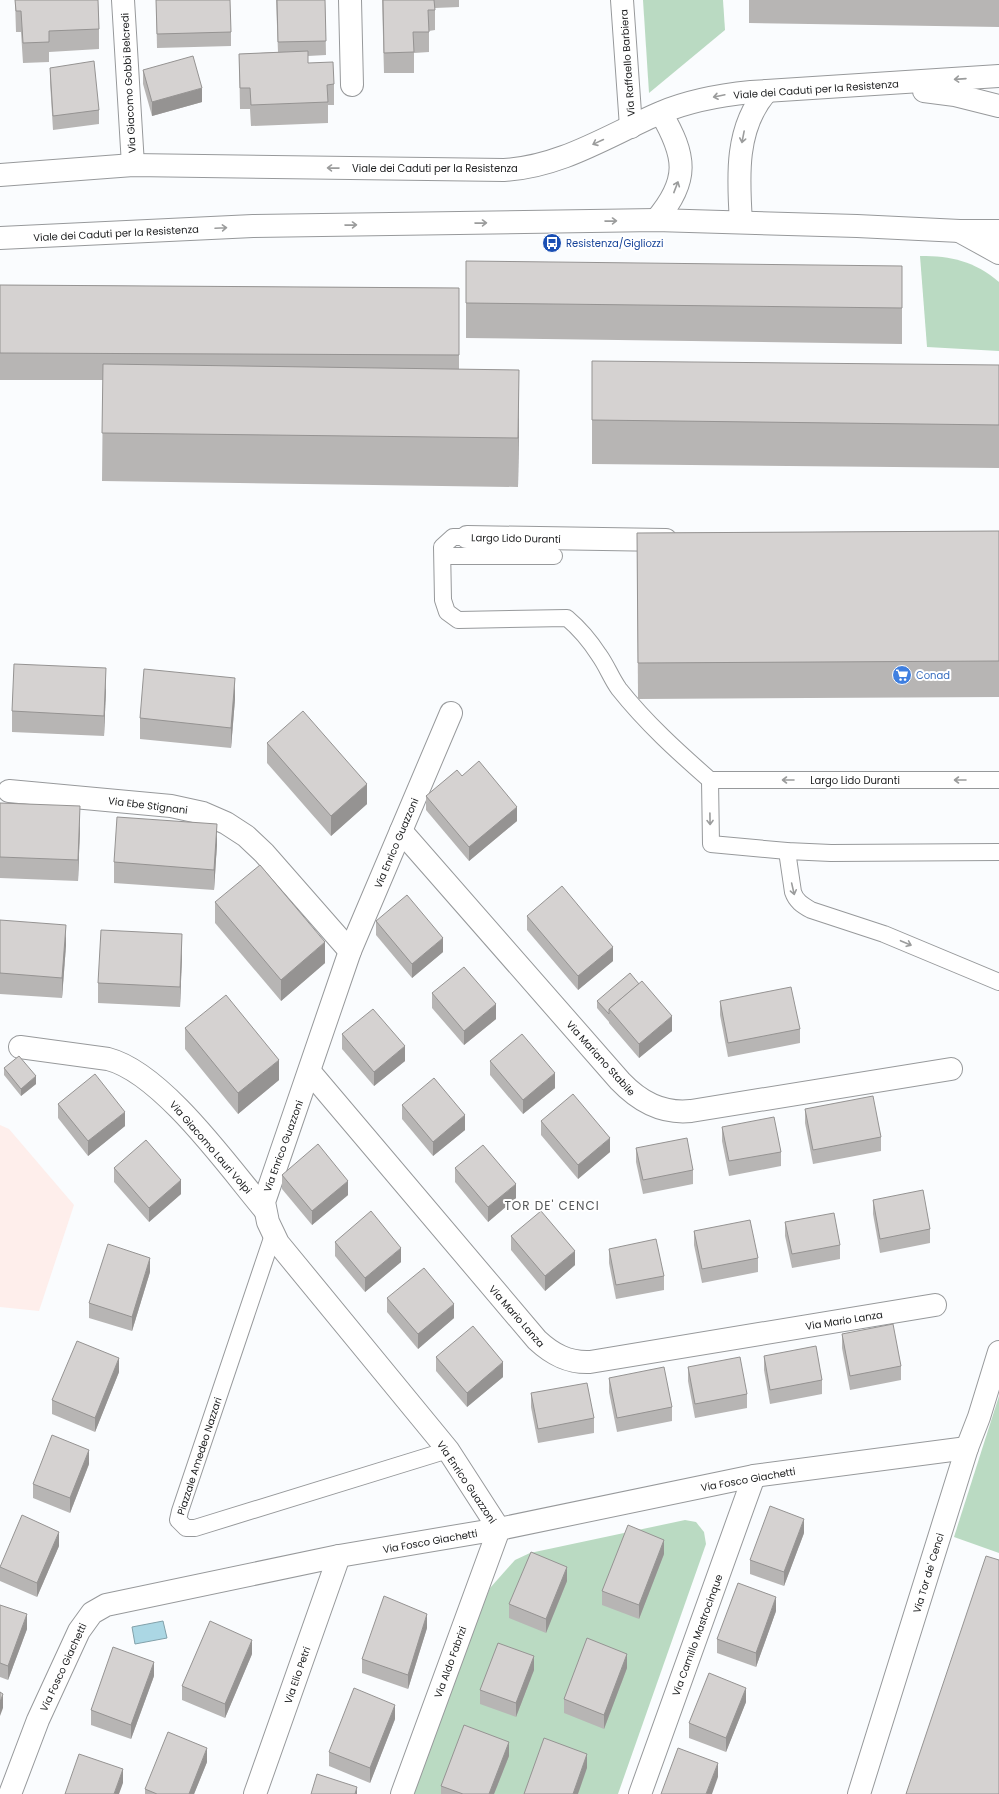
<svg xmlns="http://www.w3.org/2000/svg" width="999" height="1794" viewBox="0 0 999 1794" font-family="Poppins,sans-serif">
<rect width="100%" height="100%" fill="#fafcfe"/>
<path fill="#feeeeb" d="M0 1125 9 1129 74 1205 39 1311 0 1307Z"/>
<g fill="#badac2">
<path d="M643 0H723L725 30 649 93Z"/>
<path d="M920 256C952 256 974 261 999 282V351L927 347Z"/>
<path d="M999 1396V1553L954 1537Z"/>
<path d="M685 1520 696 1522 704 1532 706 1544 618 1794H413L471 1632 490 1588 515 1560 530 1553Z"/>
</g>
<path fill="#abd7e4" stroke="#82a1aa" d="M163 1621 167 1638 135 1644 132 1627Z"/>
<g fill="none" stroke-linecap="round" stroke-linejoin="round">
<defs>
<g id="service">
<path d="M467 537H453L442 547 443 600 447 612 458 620 567 618C580 629 590 641 599 655 607 666 611 678 619 689 646 723 678 752 710 780H999"/>
<path d="M443 556H554"/>
<path d="M710 780 711 844 787 851 831 853 999 852"/>
<path d="M787 851 793 892C796 901 802 905 811 910L884 934 999 982"/>
<path d="M273 1235 180 1511 178 1520 186 1528H195L448 1450"/>
</g>
<path id="pedestrian" d="M622 0 631 127"/>
<g id="minor">
<path d="M123 0 133 165"/>
<path d="M350 0 352 85"/>
<path d="M924 91 955 95 999 106"/>
<path d="M0 175 133 165 504 170C561 167 609 135 660 113 688 101 721 95 751 92L999 76"/>
<path d="M656 220C690 180 686 156 661 113"/>
<path d="M741 222C738 177 735 127 767 91"/>
<path d="M961 232 999 253"/>
<path d="M0 238 253 226 656 220 857 226 960 231H999"/>
<path d="M467 537 666 540"/>
<path d="M9 791 171 806 203 813 226 823 246 836 264 853 350 951"/>
<path d="M401 831 620 1081C640 1102 662 1114 691 1111L951 1069"/>
<path d="M20 1047 108 1059C162 1073 228 1166 264 1209"/>
<path d="M310 1072 537 1340C552 1354 568 1363 590 1362L935 1305"/>
<path d="M10 1794 38 1720 79 1631 92 1613 106 1605 339 1556 499 1529 754 1476 967 1448"/>
<path d="M255 1794 339 1556"/>
<path d="M402 1794 499 1529 448 1450 278 1243 268 1222 264 1202 350 951 451 713"/>
<path d="M640 1794 754 1476"/>
<path d="M859 1794 967 1448 979 1417 999 1352"/>
</g>
</defs>
<use href="#service" stroke="#97999b" stroke-width="18"/>
<use href="#pedestrian" stroke="#97999b" stroke-width="24"/>
<use href="#minor" stroke="#97999b" stroke-width="24"/>
<use href="#service" stroke="#fff" stroke-width="16"/>
<use href="#pedestrian" stroke="#fff" stroke-width="22"/>
<use href="#minor" stroke="#fff" stroke-width="22"/>
</g>
<g fill="#b7b5b4">
<path d="M15 0H98L99 29V49L49 52V62L23 63 21 32H16Z"/>
<path d="M156 0 231 32V46L157 48Z"/>
<path d="M276 0H325L326 55 308 56V63L334 84V105H328V123L251 126 250 109H240L239 54 278 52Z"/>
<path d="M382 0H459V7L435 8V30L429 31V52L414 53V73H384Z"/>
<path d="M749 0H999V27L749 23Z"/>
<path d="M50 68 99 110V124L53 130 50 82Z"/>
<path d="M143 70 202 102 152 116 143 84Z"/>
<path d="M0 285 459 288V369L519 419 518 487 102 481 103 380H0Z"/>
<path d="M902 302V344L466 338V303Z"/>
<path d="M999 365V468L592 464V420Z"/>
<path d="M999 531V697L638 699 637 533Z"/>
<path d="M106 689 104 736 12 732V711Z"/>
<path d="M235 699 231 748 140 739V718Z"/>
<path d="M267 743 367 804 331 836 267 763Z"/>
<path d="M462 776 517 821 469 861 426 810V796Z"/>
<path d="M0 803 80 827 78 881 0 878Z"/>
<path d="M217 844 214 890 114 883V862Z"/>
<path d="M215 902 325 963 281 1001 215 923Z"/>
<path d="M527 916 613 961 578 990 527 930Z"/>
<path d="M0 920 66 945 62 998 0 994Z"/>
<path d="M376 921 443 952 412 978 376 935Z"/>
<path d="M182 955 180 1007 98 1003V983Z"/>
<path d="M432 993 496 1019 464 1045 432 1008Z"/>
<path d="M597 1001 672 1031 639 1058 609 1023V1022L597 1008Z"/>
<path d="M720 1001 800 1029V1043L728 1057 720 1015Z"/>
<path d="M185 1028 279 1080 238 1114 185 1049Z"/>
<path d="M342 1034 405 1061 374 1086 342 1049Z"/>
<path d="M490 1061 555 1088 523 1114 490 1075Z"/>
<path d="M4 1068 36 1084 21 1096 4 1075Z"/>
<path d="M58 1104 125 1126 88 1156 58 1118Z"/>
<path d="M402 1105 465 1130 433 1156 402 1119Z"/>
<path d="M805 1109 881 1137V1151L813 1164 805 1123Z"/>
<path d="M541 1121 610 1152 578 1179 541 1135Z"/>
<path d="M722 1127 781 1152V1166L729 1176 722 1141Z"/>
<path d="M636 1148 693 1170V1184L643 1194 636 1162Z"/>
<path d="M114 1168 181 1194 149 1222 114 1182Z"/>
<path d="M455 1168 516 1198 488 1222 455 1182Z"/>
<path d="M282 1175 348 1195 312 1225 282 1189Z"/>
<path d="M873 1200 930 1229V1243L880 1253 873 1214Z"/>
<path d="M785 1222 840 1245V1259L792 1268 785 1236Z"/>
<path d="M694 1231 758 1258V1272L702 1283 694 1245Z"/>
<path d="M511 1236 575 1265 545 1291 511 1250Z"/>
<path d="M335 1242 401 1262 365 1292 335 1256Z"/>
<path d="M609 1249 664 1276V1290L616 1299 609 1263Z"/>
<path d="M150 1272 132 1331 89 1318V1303Z"/>
<path d="M387 1298 454 1318 418 1349 387 1312Z"/>
<path d="M842 1334 901 1366V1380L850 1390 842 1348Z"/>
<path d="M764 1356 822 1380V1394L770 1404 764 1370Z"/>
<path d="M436 1357 503 1377 467 1407 436 1371Z"/>
<path d="M688 1367 747 1394V1408L695 1418 688 1381Z"/>
<path d="M119 1372 95 1432 52 1414V1400Z"/>
<path d="M609 1378 672 1407V1421L617 1432 609 1392Z"/>
<path d="M531 1393 594 1418V1433L538 1443 531 1407Z"/>
<path d="M89 1464 70 1513 33 1498V1484Z"/>
<path d="M804 1533 784 1586 750 1574V1560Z"/>
<path d="M59 1546 37 1597 0 1581V1567Z"/>
<path d="M664 1554 639 1619 602 1605V1591Z"/>
<path d="M567 1581 546 1633 509 1618V1604Z"/>
<path d="M0 1605 27 1629 8 1680 0 1677Z"/>
<path d="M776 1611 756 1667 717 1653V1639Z"/>
<path d="M427 1628 408 1689 362 1673V1659Z"/>
<path d="M252 1654 225 1718 182 1700V1686Z"/>
<path d="M627 1668 604 1729 564 1713V1699Z"/>
<path d="M534 1670 516 1717 480 1704V1690Z"/>
<path d="M154 1676 131 1739 91 1725V1710Z"/>
<path d="M746 1702 726 1752 689 1738V1723Z"/>
<path d="M395 1719 370 1783 329 1766V1752Z"/>
<path d="M509 1756 494 1794H441V1786Z"/>
<path d="M207 1762 194 1794H145V1789Z"/>
</g>
<g fill="#959392">
<path d="M202 88V102L152 116V102Z"/>
<path d="M519 370V419L518 487V438Z"/>
<path d="M106 668V689L104 736V716Z"/>
<path d="M235 678V699L231 748V728Z"/>
<path d="M367 784V804L331 836V816Z"/>
<path d="M80 806V827L78 881V860Z"/>
<path d="M517 807V821L469 861V847Z"/>
<path d="M217 824V844L214 890V870Z"/>
<path d="M66 925V945L62 998V978Z"/>
<path d="M182 934V955L180 1007V987Z"/>
<path d="M443 938V952L412 978V964Z"/>
<path d="M325 942V963L281 1001V980Z"/>
<path d="M613 947V961L578 990V976Z"/>
<path d="M496 1004V1019L464 1045V1031Z"/>
<path d="M672 1016V1031L639 1058V1044Z"/>
<path d="M405 1046V1061L374 1086V1072Z"/>
<path d="M279 1060V1080L238 1114V1093Z"/>
<path d="M555 1073V1088L523 1114V1100Z"/>
<path d="M36 1076V1084L21 1096V1089Z"/>
<path d="M125 1112V1126L88 1156V1141Z"/>
<path d="M465 1115V1130L433 1156V1142Z"/>
<path d="M610 1138V1152L578 1179V1165Z"/>
<path d="M181 1180V1194L149 1222V1208Z"/>
<path d="M348 1181V1195L312 1225V1211Z"/>
<path d="M516 1184V1198L488 1222V1207Z"/>
<path d="M401 1248V1262L365 1292V1278Z"/>
<path d="M575 1251V1265L545 1291V1276Z"/>
<path d="M150 1258V1272L132 1331V1317Z"/>
<path d="M454 1304V1318L418 1349V1334Z"/>
<path d="M119 1358V1372L95 1432V1418Z"/>
<path d="M503 1362V1377L467 1407V1393Z"/>
<path d="M89 1450V1464L70 1513V1498Z"/>
<path d="M804 1519V1533L784 1586V1572Z"/>
<path d="M59 1532V1546L37 1597V1583Z"/>
<path d="M664 1540V1554L639 1619V1605Z"/>
<path d="M567 1567V1581L546 1633V1619Z"/>
<path d="M776 1597V1611L756 1667V1653Z"/>
<path d="M27 1614V1629L8 1680V1666Z"/>
<path d="M427 1614V1628L408 1689V1675Z"/>
<path d="M252 1640V1654L225 1718V1704Z"/>
<path d="M627 1654V1668L604 1729V1715Z"/>
<path d="M534 1656V1670L516 1717V1703Z"/>
<path d="M154 1662V1676L131 1739V1725Z"/>
<path d="M746 1688V1702L726 1752V1738Z"/>
<path d="M3 1694V1708L0 1716V1702Z"/>
<path d="M395 1705V1719L370 1783V1768Z"/>
<path d="M509 1742V1756L494 1794H489Z"/>
<path d="M207 1748V1762L194 1794H189Z"/>
<path d="M587 1754V1768L578 1794H573Z"/>
<path d="M718 1763V1777L712 1794H706Z"/>
<path d="M123 1769V1783L119 1794H114Z"/>
<path d="M357 1787V1794H355Z"/>
</g>
<g fill="#d5d2d1" stroke="#959392">
<path d="M15 0H98L99 29 49 31V42L23 43 21 11H16Z"/>
<path d="M156 0H230L231 32 157 34Z"/>
<path d="M277 0H325L326 41 278 42Z"/>
<path d="M383 0H434L435 10H428L429 32H413L414 52 384 53Z"/>
<path d="M308 51V63L333 62 334 84 327 85 328 102 251 105 250 88H240L239 54Z"/>
<path d="M193 56 202 88 152 102 143 70Z"/>
<path d="M94 61 99 110 53 116 50 68Z"/>
<path d="M466 261 902 266V308L466 303Z"/>
<path d="M0 285 459 288V355L0 353Z"/>
<path d="M592 361 999 365V425L592 420Z"/>
<path d="M103 364 519 370 518 438 102 433Z"/>
<path d="M999 531V661L638 663 637 533Z"/>
<path d="M14 664 106 668 104 716 12 711Z"/>
<path d="M144 669 235 678 231 728 140 718Z"/>
<path d="M303 711 367 784 331 816 267 743Z"/>
<path d="M479 761 517 807 469 847 426 796 457 770 462 776Z"/>
<path d="M0 803 80 806 78 860 0 857Z"/>
<path d="M117 817 217 824 214 870 114 862Z"/>
<path d="M260 865 325 942 281 980 215 902Z"/>
<path d="M562 886 613 947 578 976 527 916Z"/>
<path d="M407 895 443 938 412 964 376 921Z"/>
<path d="M0 920 66 925 62 978 0 973Z"/>
<path d="M101 930 182 934 180 987 98 983Z"/>
<path d="M464 967 496 1004 464 1031 432 993Z"/>
<path d="M630 973 639 984 609 1009V1014L597 1001Z"/>
<path d="M642 981 672 1016 639 1044 609 1009Z"/>
<path d="M791 987 800 1029 728 1043 720 1001Z"/>
<path d="M226 995 279 1060 238 1093 185 1028Z"/>
<path d="M373 1009 405 1046 374 1072 342 1034Z"/>
<path d="M522 1034 555 1073 523 1100 490 1061Z"/>
<path d="M19 1056 36 1076 21 1089 4 1068Z"/>
<path d="M95 1074 125 1112 88 1141 58 1104Z"/>
<path d="M434 1078 465 1115 433 1142 402 1105Z"/>
<path d="M573 1094 610 1138 578 1165 541 1121Z"/>
<path d="M873 1096 881 1137 813 1150 805 1109Z"/>
<path d="M774 1117 781 1152 729 1161 722 1127Z"/>
<path d="M687 1138 693 1170 643 1180 636 1148Z"/>
<path d="M146 1140 181 1180 149 1208 114 1168Z"/>
<path d="M318 1144 348 1181 312 1211 282 1175Z"/>
<path d="M483 1145 516 1184 488 1207 455 1168Z"/>
<path d="M923 1190 930 1229 880 1239 873 1200Z"/>
<path d="M371 1211 401 1248 365 1278 335 1242Z"/>
<path d="M541 1211 575 1251 545 1276 511 1236Z"/>
<path d="M834 1213 840 1245 792 1254 785 1222Z"/>
<path d="M750 1220 758 1258 702 1269 694 1231Z"/>
<path d="M656 1239 664 1276 616 1285 609 1249Z"/>
<path d="M108 1244 150 1258 132 1317 89 1303Z"/>
<path d="M424 1268 454 1304 418 1334 387 1298Z"/>
<path d="M893 1324 901 1366 850 1376 842 1334Z"/>
<path d="M473 1326 503 1362 467 1393 436 1357Z"/>
<path d="M77 1341 119 1358 95 1418 52 1400Z"/>
<path d="M816 1346 822 1380 770 1390 764 1356Z"/>
<path d="M740 1357 747 1394 695 1404 688 1367Z"/>
<path d="M664 1367 672 1407 617 1418 609 1378Z"/>
<path d="M587 1383 594 1418 538 1429 531 1393Z"/>
<path d="M52 1435 89 1450 70 1498 33 1484Z"/>
<path d="M770 1506 804 1519 784 1572 750 1560Z"/>
<path d="M22 1515 59 1532 37 1583 0 1567Z"/>
<path d="M628 1525 664 1540 639 1605 602 1591Z"/>
<path d="M531 1552 567 1567 546 1619 509 1604Z"/>
<path d="M986 1556 999 1560V1794H906Z"/>
<path d="M738 1583 776 1597 756 1653 717 1639Z"/>
<path d="M384 1596 427 1614 408 1675 362 1659Z"/>
<path d="M0 1605 27 1614 8 1666 0 1663Z"/>
<path d="M210 1621 252 1640 225 1704 182 1686Z"/>
<path d="M587 1638 627 1654 604 1715 564 1699Z"/>
<path d="M498 1643 534 1656 516 1703 480 1690Z"/>
<path d="M113 1647 154 1662 131 1725 91 1710Z"/>
<path d="M709 1673 746 1688 726 1738 689 1723Z"/>
<path d="M354 1688 395 1705 370 1768 329 1752Z"/>
<path d="M0 1692 3 1694 0 1702Z"/>
<path d="M464 1725 509 1742 489 1794H463L441 1786Z"/>
<path d="M168 1732 207 1748 189 1794H157L145 1789Z"/>
<path d="M544 1738 587 1754 573 1794H524Z"/>
<path d="M678 1748 718 1763 706 1794H661Z"/>
<path d="M79 1754 123 1769 114 1794H65Z"/>
<path d="M317 1774 357 1787 355 1794H311Z"/>
</g>
<defs><path id="oneway-shaft" d="M-6 0H5M1.5-3L5.5 0L1.5 3" fill="none" stroke-width="1.6" stroke-linecap="round" stroke-linejoin="round"/></defs>
<g stroke="#9b9c9c">
<use href="#oneway-shaft" transform="translate(960 79) rotate(176)"/>
<use href="#oneway-shaft" transform="translate(719 96) rotate(168)"/>
<use href="#oneway-shaft" transform="translate(743 137) rotate(101)"/>
<use href="#oneway-shaft" transform="translate(598 142) rotate(155)"/>
<use href="#oneway-shaft" transform="translate(333 168) rotate(-179)"/>
<use href="#oneway-shaft" transform="translate(676 187) rotate(-69)"/>
<use href="#oneway-shaft" transform="translate(611 221) rotate(-1)"/>
<use href="#oneway-shaft" transform="translate(481 223) rotate(-1)"/>
<use href="#oneway-shaft" transform="translate(351 225) rotate(-1)"/>
<use href="#oneway-shaft" transform="translate(221 228) rotate(-3)"/>
<use href="#oneway-shaft" transform="translate(788 780) rotate(180)"/>
<use href="#oneway-shaft" transform="translate(960 780) rotate(180)"/>
<use href="#oneway-shaft" transform="translate(710 819) rotate(89)"/>
<use href="#oneway-shaft" transform="translate(793 889) rotate(77)"/>
<use href="#oneway-shaft" transform="translate(906 943) rotate(23)"/>
</g>
<defs>
<symbol id="bus-disc" viewBox="-11 -11 22 22"><circle r="9.5" fill="#1a4fb4" stroke="#fff"/><path d="M-5-6H5V4H4V6H2V4H-2V6H-4V4H-5ZM-3.5-4V0h7V-4ZM-3.5 1.2v1.5H-2V1.2ZM2 1.2v1.5H3.5V1.2Z" fill="#fff"/></symbol>
<symbol id="supermarket-disc" viewBox="-11 -11 22 22"><circle r="9.5" fill="#3f7fe0" stroke="#fff"/><path d="M-6-5.5h2.5l.6 2H6L4.5 2H-2.5L-4.4-4H-6ZM-1.5 3.2a1.3 1.3 0 1 0 .1 0ZM3 3.2a1.3 1.3 0 1 0 .1 0Z" fill="#fff"/></symbol>
</defs>
<g fill-rule="evenodd">
<use href="#bus-disc" x="541" y="232" width="22" height="22"/>
<use href="#supermarket-disc" x="891" y="664" width="22" height="22"/>
</g>
<g text-anchor="middle" stroke-width="4" stroke-linejoin="round" paint-order="stroke">
<g font-size="10" fill="#212223" stroke="#fff">
<text transform="translate(627 63) rotate(-94)" y="4">Via Raffaello Barbiera</text>
<text transform="translate(128 83) rotate(-93)" y="4">Via Giacomo Gobbi Belcredi</text>
<text transform="translate(816 89) rotate(-4)" y="4">Viale dei Caduti per la Resistenza</text>
<text x="435" y="172">Viale dei Caduti per la Resistenza</text>
<text transform="translate(116 233) rotate(-3)" y="4">Viale dei Caduti per la Resistenza</text>
<text transform="translate(516 538) rotate(1)" y="4">Largo Lido Duranti</text>
<text x="855" y="784">Largo Lido Duranti</text>
<text transform="translate(148 805) rotate(7)" y="4">Via Ebe Stignani</text>
<text transform="translate(396 843) rotate(-67)" y="4">Via Enrico Guazzoni</text>
<text transform="translate(601 1058) rotate(48)" y="4">Via Mariano Stabile</text>
<text transform="translate(283 1146) rotate(-70)" y="4">Via Enrico Guazzoni</text>
<text transform="translate(211 1147) rotate(49)" y="4">Via Giacomo Lauri Volpi</text>
<text transform="translate(517 1316) rotate(49)" y="4">Via Mario Lanza</text>
<text transform="translate(844 1320) rotate(-9)" y="4">Via Mario Lanza</text>
<text transform="translate(199 1456) rotate(-72)" y="4">Piazzale Amedeo Nazzari</text>
<text transform="translate(748 1479) rotate(-10)" y="4">Via Fosco Giachetti</text>
<text transform="translate(467 1482) rotate(56)" y="4">Via Enrico Guazzoni</text>
<text transform="translate(430 1541) rotate(-10)" y="4">Via Fosco Giachetti</text>
<text transform="translate(928 1573) rotate(-73)" y="4">Via Tor de' Cenci</text>
<text transform="translate(697 1635) rotate(-70)" y="4">Via Camillo Mastrocinque</text>
<text transform="translate(450 1662) rotate(-70)" y="4">Via Aldo Fabrizi</text>
<text transform="translate(63 1667) rotate(-65)" y="4">Via Fosco Giachetti</text>
<text transform="translate(297 1675) rotate(-71)" y="4">Via Elio Petri</text>
</g>
<g font-size="10" fill="#164399" stroke="#fff" text-anchor="start">
<text x="566" y="247">Resistenza/Gigliozzi</text>
</g>
<g font-size="10" fill="#366cbe" stroke="#fff" text-anchor="start">
<text x="916" y="679">Conad</text>
</g>
<g font-size="12" letter-spacing="1" fill="#555758" stroke="#fff">
<text x="552" y="1210">TOR DE' CENCI</text>
</g>
</g>
</svg>
